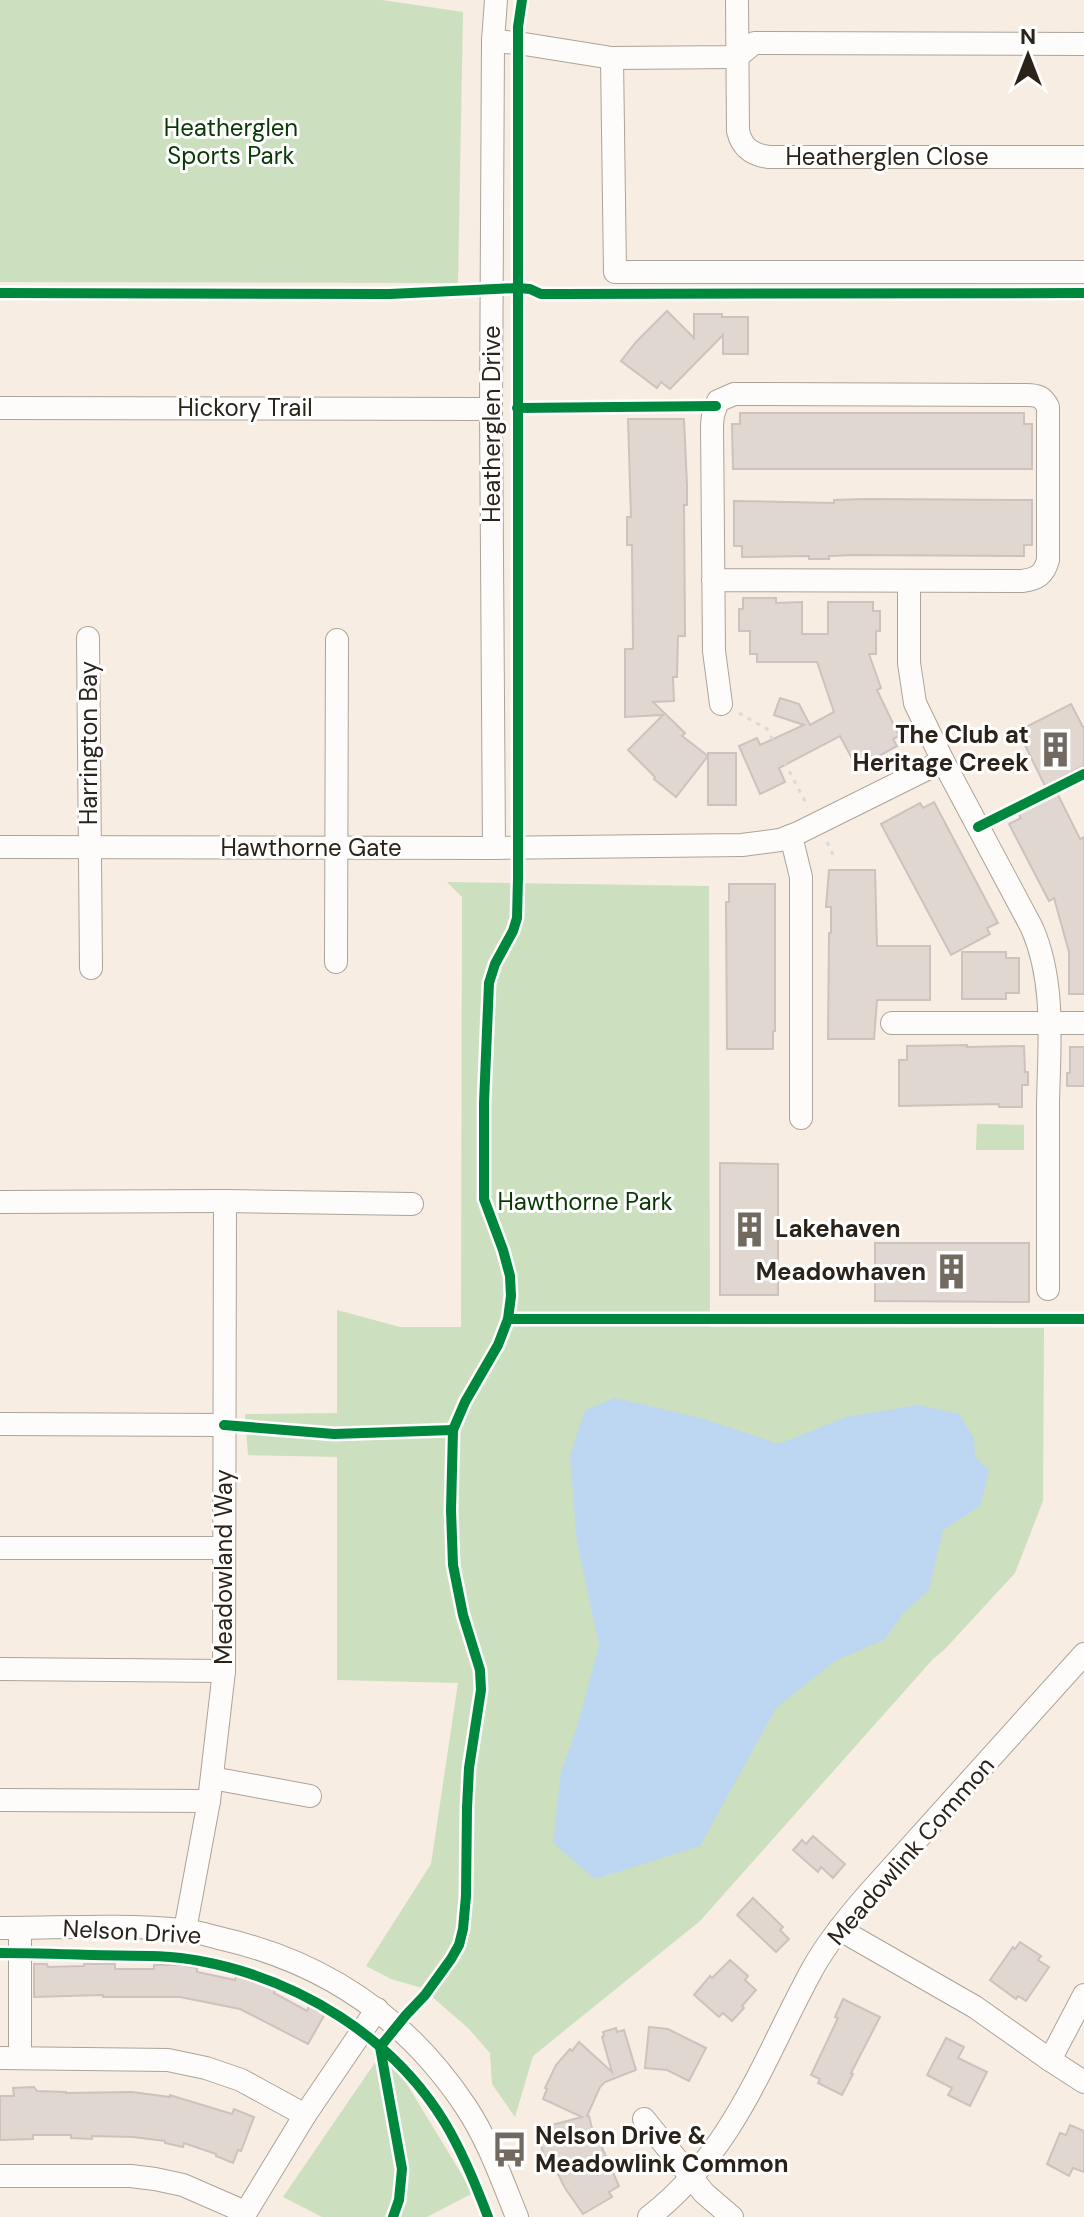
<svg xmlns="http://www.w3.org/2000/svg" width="1084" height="2217" viewBox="0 0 1084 2217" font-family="'DM Sans',sans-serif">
<rect width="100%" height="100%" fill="#f7ede2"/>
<g fill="#ccdfbf">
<path d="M0 0H382L463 12 458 283 0 282Z"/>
<path d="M447 882 709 886 710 1327 1044 1328 1043 1501 1015 1573 945 1649 933 1659 700 1921 533 2056 515 2117 492 2084 490 2053 468 2028 422 1988 391 1979 366 1966 431 1864 458 1683 337 1680V1457L248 1455 245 1414 337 1413V1310L400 1327H461L462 897Z"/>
<path d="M977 1124 1024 1125V1150H976Z"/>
<path d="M385 2048 473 2193 427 2217H322L283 2197Z"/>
</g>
<path fill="#bdd6f1" d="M615 1398 700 1418 779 1444 846 1417 918 1405 959 1414 974 1438 975 1456 989 1471 980 1506 943 1530 929 1590 904 1612 885 1639 835 1661 776 1708 700 1846 595 1879 553 1843 561 1772 576 1731 599 1645 577 1543 570 1456 585 1410Z"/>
<g fill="#e1d7d1" stroke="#cdc2bd" stroke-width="2">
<path d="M667 311 694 338V314H722V317H748V354H723V335L670 389 661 382 657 388 621 361 636 342Z"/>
<path d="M740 413H1024V424H1032V469H733L732 424H740Z"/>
<path d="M628 419H684L687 485V505H684L685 636H678L677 677H673L674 701 653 702 685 733 682 736 708 756V753H736V805H708V756L676 797 654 779 655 777 628 750 663 715 625 717V649H633L632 545H627V517H631Z"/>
<path d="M867 499 1032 500V545H1024V556L854 555 829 556V559H809V556L742 557V546H734V501L834 503V500Z"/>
<path d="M743 598H776V603L802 602V634H828V602H873V611H880V631H876V654H869L881 688 877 690 899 736 893 739 897 746 857 768 840 736 779 768 785 782 760 794 739 746 757 738 760 745 804 725 774 715 780 698 799 704 810 725 834 712 817 662H757V654H750V631H739V609H743Z"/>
<path d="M1071 704 1084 729V766L1045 786 1018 731Z"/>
<path d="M1057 793 1080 839 1084 837V994H1069V952L1054 898 1049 901 1009 824 1021 818 1018 813Z"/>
<path d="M934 802 998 923 987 928 990 934 951 955 881 824 920 803 923 808Z"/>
<path d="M829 870H875L877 946H930V1000H877L874 1039H828L829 933H831V907H826Z"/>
<path d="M729 884H775V1031H773V1049H727L726 902H729Z"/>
<path d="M962 952H1006V958H1019V993H1006V999H962Z"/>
<path d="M967 1045V1047L1024 1046 1025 1072H1028V1085H1022V1107H999V1104L899 1106V1060H907V1046Z"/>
<path d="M1070 1047H1084V1086H1067V1073H1070Z"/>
<path d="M720 1163 778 1164V1295H720Z"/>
<path d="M875 1243H1029V1302L875 1301Z"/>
<path d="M813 1836 845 1864 833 1878 821 1867 818 1872 793 1850 802 1840 806 1844Z"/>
<path d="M753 1898 783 1927 780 1930 789 1939 776 1952 737 1915Z"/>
<path d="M1020 1942 1041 1956 1038 1960 1049 1967 1026 2001 1018 1996 1016 1999 990 1980 1013 1947 1015 1949Z"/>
<path d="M730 1960 748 1976 745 1980 756 1990 742 2006 744 2008 732 2021 723 2013 719 2017 694 1995 710 1976 712 1978Z"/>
<path d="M34 1964H47L48 1967 84 1966V1964H115V1969H154V1965H182L197 1968V1972L235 1980 236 1976 256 1979 275 1990 274 1993 307 2011 309 2006 325 2014 308 2044 240 2009 180 1997H103V1995L34 1997Z"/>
<path d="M843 1999 880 2017 851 2073 853 2074 842 2095 818 2083 820 2079 811 2075 838 2018 835 2017Z"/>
<path d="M649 2027 668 2029 706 2048 689 2081 667 2070 645 2068Z"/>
<path d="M616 2028 617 2032 624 2030 636 2070 605 2082 600 2087 587 2116H589L596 2145 600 2143 619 2186 609 2192 612 2197 583 2214 565 2188 549 2156 544 2157 537 2129 582 2117 543 2099 547 2089 545 2088 556 2065 570 2049 572 2051 579 2042 612 2072 602 2037 604 2036 603 2032Z"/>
<path d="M946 2038 964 2047 958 2058 987 2072 970 2106 948 2095 952 2088 927 2075Z"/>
<path d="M34 2087 37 2091 66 2092V2093L132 2092 170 2097V2095L232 2114 234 2109 254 2117 241 2151 238 2150 233 2163 216 2156V2154L184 2143 183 2147 165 2143V2141L133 2137 92 2136V2139L71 2138V2135H33V2139L0 2140V2096H14L13 2088Z"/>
<path d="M1070 2125 1084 2131V2172L1073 2168 1069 2176 1047 2164 1060 2133 1066 2135Z"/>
</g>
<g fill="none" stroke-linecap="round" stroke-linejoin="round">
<defs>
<g id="minor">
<path d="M737 0 738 131C742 148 752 155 769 157H1084"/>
<path d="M493 41 518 43 612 58 737 57 754 43 1084 44"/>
<path d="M612 58 615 272H1084"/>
<path d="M0 408 491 409"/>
<path d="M713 580 1022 581C1037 579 1044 575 1048 560V407C1043 397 1038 395 1026 395L734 394 718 401 713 415 712 425 714 651 721 704"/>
<path d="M909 581V663L915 703 943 761 1032 928C1056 983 1049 1046 1048 1104 1048 1166 1048 1227 1048 1289"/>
<path d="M88 638 91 968"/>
<path d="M791 836 801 877V1118"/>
<path d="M0 847 494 848 742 845 780 840 798 833 943 761"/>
<path d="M494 848 491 409 493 41 496 0"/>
<path d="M336 962 337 640"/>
<path d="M892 1023H1084"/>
<path d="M0 1202 225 1201 412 1204"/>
<path d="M0 1424 224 1425"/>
<path d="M0 1548H224"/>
<path d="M0 1669 224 1671"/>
<path d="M212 1778 310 1796"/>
<path d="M0 1800 209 1801"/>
<path d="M0 1928C60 1928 122 1924 182 1930 196 1931 210 1936 223 1939 327 1963 407 2018 466 2107 488 2140 502 2180 517 2217"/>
<path d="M839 1929 975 2007 1050 2060 1084 2082"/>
<path d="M185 1930 209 1801 224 1671 225 1201"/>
<path d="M0 2058 168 2060 206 2068 241 2080 305 2115"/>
<path d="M20 2058V1928"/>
<path d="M1050 2060 1084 1995"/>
<path d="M644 2119 704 2193 732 2217"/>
<path d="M0 2176H131L155 2179 183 2185 245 2212"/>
<path d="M243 2217 305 2115 377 2009"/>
<path d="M649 2217C735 2150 763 2059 813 1968 828 1941 848 1917 868 1894L1084 1654"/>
</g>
</defs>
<use href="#minor" stroke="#aca39a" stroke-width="24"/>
<g stroke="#dbd9d5" stroke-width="3" stroke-dasharray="4 6" stroke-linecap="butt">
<path d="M739 713 767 729 808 807"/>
<path d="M827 842 834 857"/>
</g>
<use href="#minor" stroke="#fefcfb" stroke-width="22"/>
<defs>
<g id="cycleway">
<path d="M0 293 390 294 517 288 530 289 541 294H561L1084 293"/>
<path d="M517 408 716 406"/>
<path d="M978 827 1084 774"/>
<path d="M508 1319H1084"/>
<path d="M224 1425 334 1434 453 1430"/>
<path d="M0 1953C30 1953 61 1954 91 1955 127 1956 164 1954 200 1961 298 1979 393 2037 445 2123 463 2153 476 2185 488 2217"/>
<path d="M393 2217 399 2200 402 2169 380 2047 406 2015 425 1995 451 1959 459 1945 463 1929 466 1896 467 1808 469 1768 481 1690 480 1670 463 1615 453 1565 451 1510 453 1430 465 1402 498 1345 508 1319 511 1296 510 1276 503 1250 484 1199V1103L489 983 495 964 513 931 517 918 518 878V27L522 0"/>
</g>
</defs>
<use href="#cycleway" stroke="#fefefe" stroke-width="15"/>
<use href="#cycleway" stroke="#00873e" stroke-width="10"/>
</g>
<defs>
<symbol id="building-bare" viewBox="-9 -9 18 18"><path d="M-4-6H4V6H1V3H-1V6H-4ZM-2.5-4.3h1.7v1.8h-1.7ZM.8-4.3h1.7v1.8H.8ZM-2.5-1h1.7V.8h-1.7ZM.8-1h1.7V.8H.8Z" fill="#726a60" stroke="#fefefe" stroke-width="2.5" paint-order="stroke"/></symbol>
<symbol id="bus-bare" viewBox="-9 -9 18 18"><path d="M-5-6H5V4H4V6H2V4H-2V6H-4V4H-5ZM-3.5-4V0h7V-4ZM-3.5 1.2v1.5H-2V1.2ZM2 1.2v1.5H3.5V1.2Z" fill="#726a60" stroke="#fefefe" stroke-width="2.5" paint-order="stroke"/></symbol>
</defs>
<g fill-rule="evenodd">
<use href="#building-bare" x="1030" y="724" width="51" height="51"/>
<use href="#building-bare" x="724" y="1204" width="51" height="51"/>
<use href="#building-bare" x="926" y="1246" width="51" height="51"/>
<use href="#bus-bare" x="484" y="2124" width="51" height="51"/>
</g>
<g text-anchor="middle" stroke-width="6" stroke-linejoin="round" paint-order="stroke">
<g font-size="24" fill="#0a3805" stroke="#fefefe">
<text x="231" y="136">Heatherglen<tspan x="231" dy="28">Sports Park</tspan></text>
<text x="585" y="1210">Hawthorne Park</text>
</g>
<g font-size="24" fill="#2b231a" stroke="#fefefe">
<text x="887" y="165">Heatherglen Close</text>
<text x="245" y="416">Hickory Trail</text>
<text transform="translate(492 424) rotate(-90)" y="8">Heatherglen Drive</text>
<text transform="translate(89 743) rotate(-90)" y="8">Harrington Bay</text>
<text x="311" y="856">Hawthorne Gate</text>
<text transform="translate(224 1567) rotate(-90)" y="8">Meadowland Way</text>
<text transform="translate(911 1851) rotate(-49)" y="8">Meadowlink Common</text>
<text transform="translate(132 1932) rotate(3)" y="8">Nelson Drive</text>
</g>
<g font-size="24" font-weight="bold" fill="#2b231a" stroke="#fefefe" text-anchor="end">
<text x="1029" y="743">The Club at<tspan x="1029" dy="28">Heritage Creek</tspan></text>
<text x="775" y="1237" text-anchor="start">Lakehaven</text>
<text x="926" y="1280">Meadowhaven</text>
<text x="535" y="2144" text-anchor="start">Nelson Drive &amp;<tspan x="535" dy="28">Meadowlink Common</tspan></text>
</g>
</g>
<g transform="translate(1028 56)" stroke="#fefefe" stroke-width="6" paint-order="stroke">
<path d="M0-6L14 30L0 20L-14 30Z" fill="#2b231a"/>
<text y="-12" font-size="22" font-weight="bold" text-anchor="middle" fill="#2b231a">N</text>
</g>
</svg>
